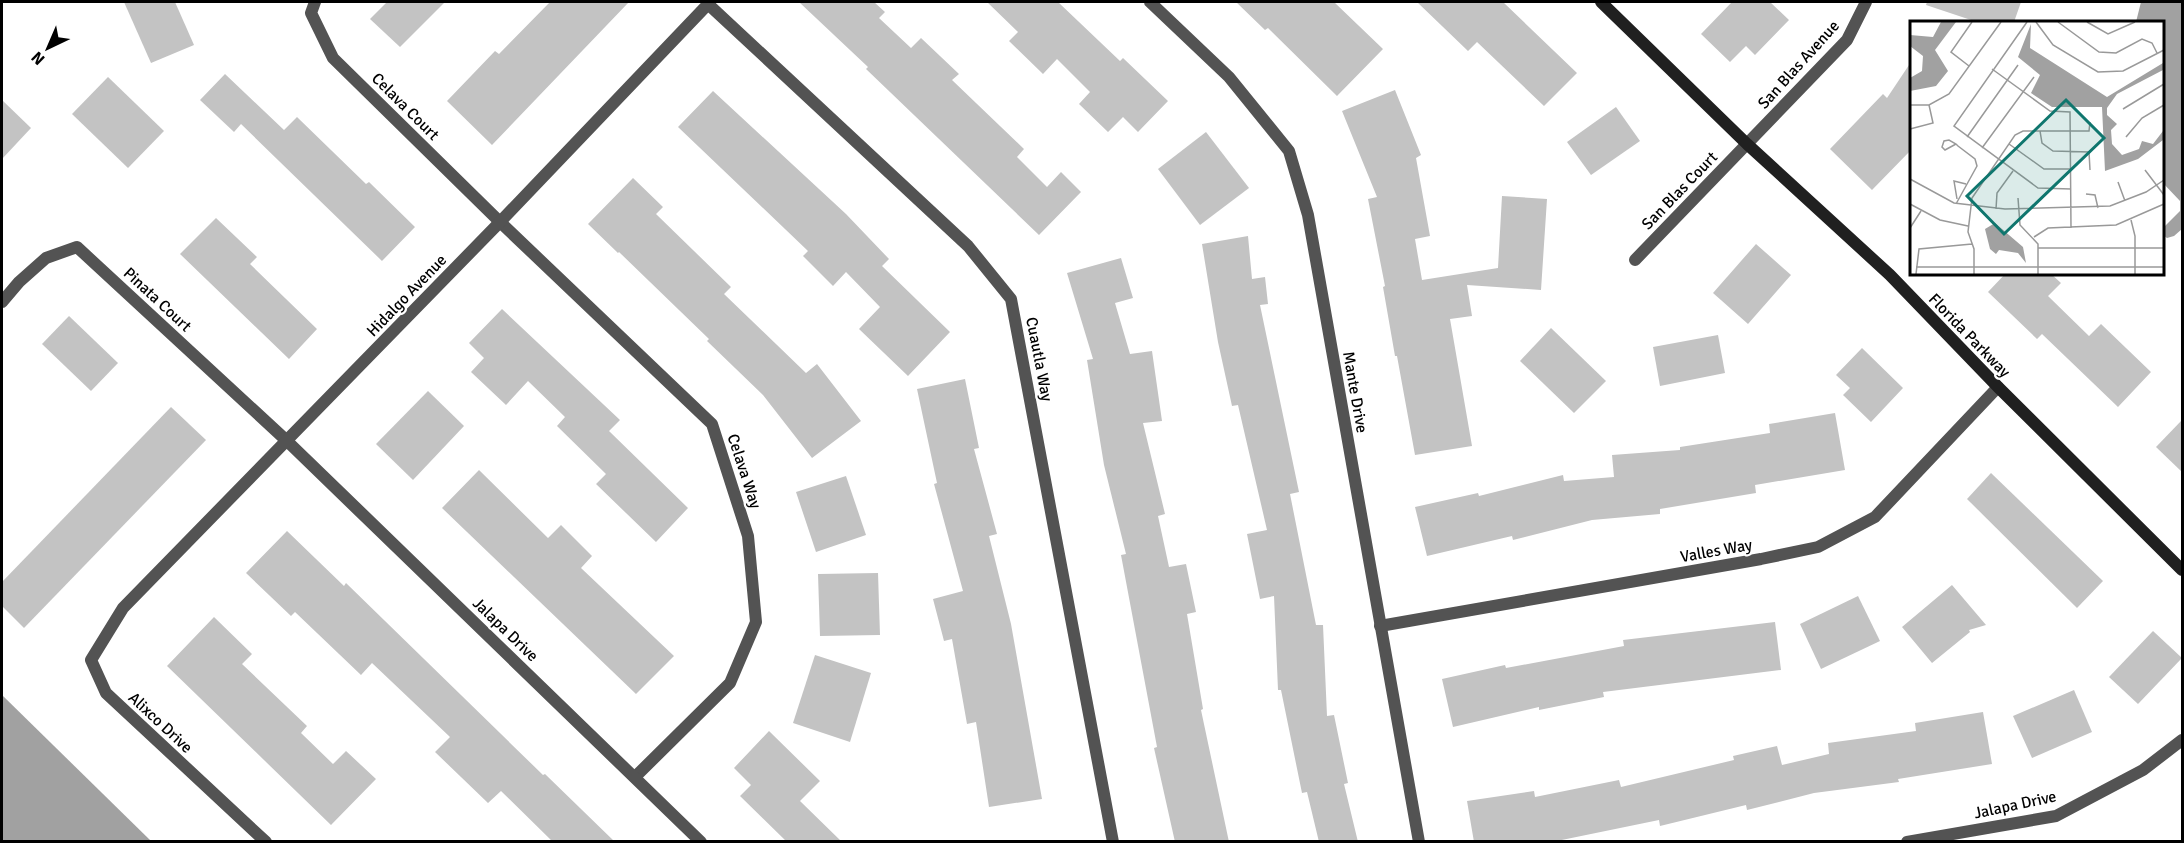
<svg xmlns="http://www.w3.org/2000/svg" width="2184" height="843" viewBox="0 0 2184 843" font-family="Signika,sans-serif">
<rect width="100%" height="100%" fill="#fff"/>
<g fill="#a1a1a1">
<path d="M2141 2H2182V229L2174 236 2167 238 2164 236 2162 229 2180 211V201L2162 182V22H2136Z"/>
<path d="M2 695 151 841H2Z"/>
</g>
<g fill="#c3c3c3">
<path d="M124 2H175L194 45 151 63Z"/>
<path d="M387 2H445L400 47 370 19Z"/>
<path d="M550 2H629L492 145 447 101 495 51 499 54Z"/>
<path d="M799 2H874L885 12 879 18 911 48 921 38 959 74 952 80 1024 149 1017 157 1047 187 1061 172 1081 192 1039 235 866 69 868 67Z"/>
<path d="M987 2H1058L1120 61 1123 58 1168 101 1138 132 1123 117 1108 132 1079 104 1090 92 1057 59 1043 74 1009 41 1018 32Z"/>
<path d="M1236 2H1334L1383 49 1337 96 1268 28 1265 30Z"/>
<path d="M1417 2H1503L1577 73 1544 106 1477 42 1468 51Z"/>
<path d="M1732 2H1770L1789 20 1755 55 1746 46 1730 62 1701 34Z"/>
<path d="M1927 2H2021L2014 22H1977L1926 5Z"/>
<path d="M1911 62V150L1872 190 1830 149 1883 94 1887 98Z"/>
<path d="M225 74 284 130 297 117 366 184 369 182 415 227 382 261 241 124 234 132 200 100Z"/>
<path d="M108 77 164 131 128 168 72 114Z"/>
<path d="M1395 90 1421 155 1416 158 1430 236 1415 239 1422 280 1498 268 1502 196 1547 199 1541 290 1467 285 1472 316 1450 319 1472 446 1415 455 1397 356H1395L1383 287 1385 286 1368 199 1377 197 1342 111Z"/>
<path d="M713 91 846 214 889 259 882 266 950 332 908 376 859 329 880 307 846 272 833 286 803 256 808 251 678 127Z"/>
<path d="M2 100 31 128 2 159Z"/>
<path d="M1616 107 1640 141 1591 175 1567 142Z"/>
<path d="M1206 132 1249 188 1200 225 1158 169Z"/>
<path d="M633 178 663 207 656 214 731 287 724 294 806 373 817 364 861 421 812 458 763 395 707 341 709 339 619 252 618 253 588 224Z"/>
<path d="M216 218 257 257 250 264 317 329 289 359 180 254Z"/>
<path d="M1248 236 1252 279 1265 277 1268 304 1260 305 1299 492 1290 494 1316 625H1323L1327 716 1334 715 1348 783 1344 784 1358 842H1319L1307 792 1302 793 1281 690H1278L1274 596 1260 599 1247 534 1267 530 1238 405 1232 406 1218 342 1202 244Z"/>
<path d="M1756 244 1791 275 1748 324 1713 293Z"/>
<path d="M1121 258 1133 298 1115 303 1130 354 1152 351 1162 421 1143 423 1165 514 1158 516 1169 567 1186 564 1196 612 1187 614 1203 709 1201 710 1229 842H1175L1154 748 1157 747 1121 555 1126 554 1104 465 1087 360 1093 359 1067 273Z"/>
<path d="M2006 273H2050L2061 283 2048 296 2089 336 2101 324 2151 372 2118 407 2042 334 2037 339 1988 292Z"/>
<path d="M502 309 620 420 609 431 688 508 656 542 596 484 606 474 557 426 565 417 528 381 506 405 471 372 484 358 469 343Z"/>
<path d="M69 316 118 363 91 391 42 344Z"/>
<path d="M1551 328 1606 381 1574 413 1520 361Z"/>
<path d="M1718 335 1725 373 1660 386 1653 347Z"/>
<path d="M1862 348 1903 388 1871 422 1843 395 1850 388 1836 375Z"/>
<path d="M965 379 979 448 974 449 997 534 989 536 1011 624 1042 799 989 807 976 722 967 724 952 639 944 641 933 599 963 591 934 484 937 483 917 389Z"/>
<path d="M428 391 464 426 413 480 376 444Z"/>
<path d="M171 407 206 440 24 628 2 606V582Z"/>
<path d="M1835 413 1845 470 1755 485 1756 493 1660 509V514L1592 520 1513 540 1512 536 1427 556 1415 507 1478 493 1479 496 1563 475 1564 481 1614 477 1612 455 1680 450V447L1770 433 1769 424Z"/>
<path d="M2182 420V472L2156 447Z"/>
<path d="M479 470 548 538 561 525 592 556 581 568 674 656 636 694 442 508Z"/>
<path d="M1991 473 2103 581 2077 608 1967 499Z"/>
<path d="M846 476 866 535 816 552 796 492Z"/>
<path d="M287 531 344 586 346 583 543 775 545 774 615 842H553L501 791 488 803 435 752 450 737 372 663 361 675 295 612 291 616 246 573Z"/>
<path d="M878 573 880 635 820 636 818 574Z"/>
<path d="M1952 585 1986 625 1969 630 1970 632 1932 663 1902 627Z"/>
<path d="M1858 596 1880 641 1821 669 1800 624Z"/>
<path d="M214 617 252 654 242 664 307 726 301 733 333 764 346 751 376 779 331 825 167 666Z"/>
<path d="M1775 622 1781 670 1603 692 1604 697 1539 710V707L1453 727 1442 679 1505 665 1506 668 1624 646 1623 640Z"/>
<path d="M2153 631 2182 658 2138 704 2109 677Z"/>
<path d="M815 655 871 673 850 742 793 723Z"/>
<path d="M2074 690 2092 732 2032 758 2013 716Z"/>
<path d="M1983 712 1992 764 1898 779 1899 782 1814 793 1747 810 1746 805 1660 826 1659 820 1552 842H1474L1467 801 1534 791 1535 797 1619 780 1621 787 1734 760 1733 756 1777 746 1782 765 1829 754 1828 743 1916 731 1915 723Z"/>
<path d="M769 731 820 781 800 801 842 842H787L740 796 751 785 734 768Z"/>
</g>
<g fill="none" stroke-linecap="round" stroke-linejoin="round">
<g stroke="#535353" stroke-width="12">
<path d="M315 2 311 13 333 58 500 222 712 424 748 536 756 622 730 683 636 776"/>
<path d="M1150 2 1229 77 1289 151 1308 215 1419 842"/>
<path d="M708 4 968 246 1011 299 1113 842"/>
<path d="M1635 260 1847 40 1866 2"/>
<path d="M2 302 19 282 46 258 77 247 287 441 701 842"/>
<path d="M1380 626 1761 559 1818 547 1875 517 1998 387"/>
<path d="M266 842 106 693 91 660 123 608 500 222 710 2"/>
<path d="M1907 842 2056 816 2143 770 2182 740"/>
</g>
<path stroke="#202020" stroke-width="12" d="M1601 2 1747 144 1890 275 1998 387 2182 570"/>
</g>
<g text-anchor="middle" stroke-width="4.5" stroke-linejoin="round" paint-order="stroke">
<g font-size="16" fill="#000" stroke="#fff">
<text transform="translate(1798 64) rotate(-48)" y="6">San Blas Avenue</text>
<text transform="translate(406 106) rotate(45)" y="6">Celava Court</text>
<text transform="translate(1679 190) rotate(-46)" y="6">San Blas Court</text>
<text transform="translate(406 295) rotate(-46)" y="6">Hidalgo Avenue</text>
<text transform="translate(158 299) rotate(43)" y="6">Pinata Court</text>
<text transform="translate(1970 335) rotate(46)" y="6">Florida Parkway</text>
<text transform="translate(1040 359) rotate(79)" y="6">Cuautla Way</text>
<text transform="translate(1356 392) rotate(80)" y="6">Mante Drive</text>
<text transform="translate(745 471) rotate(72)" y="6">Celava Way</text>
<text transform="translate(1716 550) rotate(-10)" y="6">Valles Way</text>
<text transform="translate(506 629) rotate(44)" y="6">Jalapa Drive</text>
<text transform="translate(161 722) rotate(43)" y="6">Alixco Drive</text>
<text transform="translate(2015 804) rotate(-12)" y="6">Jalapa Drive</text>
</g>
</g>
<g transform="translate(1910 21)">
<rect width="254" height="254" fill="#fff"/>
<path d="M31 1H46L25 29 38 50 26 65 0 70V57L12 50 13 35 0 25V14L23 16ZM121 3 120 27 197 76 253 42V49L207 73 197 87V94L207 103 201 109 202 123 212 134 229 128 232 120 243 123 253 110V119L228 138 195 150 192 86H142L121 72 130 54 108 36ZM85 202 113 226 116 242 108 232 89 229 86 233 80 228 75 208Z" fill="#a1a1a1"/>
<path fill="none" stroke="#999" stroke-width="1.5" d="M117 1 44 105 128 167 161 168M126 1 143 24 188 51 213 50 254 29M148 1 189 31 206 32 232 18 242 22 247 32M177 1 198 13 225 1M59 45 41 31 62 1M82 48 140 90 160 91 161 207M0 84H19L39 73 91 1M213 88 254 63M0 108 23 102 19 84M130 110 132 122 143 130 179 131 180 149M57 116 108 44M216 116 232 97 254 84M46 123 35 129 32 126 34 120 39 119 46 123 48 125 65 138 67 145 46 183M99 123 134 148H161M72 127 124 56M235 149 254 174M0 158 44 182 95 188 200 185 236 171 254 159M208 161 215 180M176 173 185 174 188 187M108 177 110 204 128 223V253M47 178 44 160 56 163M0 183 30 199 58 205M86 188 87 172 103 150M221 199 225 215V253M0 207 11 190M124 216 138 207 206 204 254 183M128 227H254M6 246H254M6 253 9 228 62 223M64 253V228L58 211 62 177 105 114 113 110H179L180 101"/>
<path fill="#0f766e" fill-opacity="0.15" stroke="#0f766e" stroke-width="3" d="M156 79 194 117 94 213 57 175Z"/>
<rect width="254" height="254" fill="none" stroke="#000" stroke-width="3"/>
</g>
<rect width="2184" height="843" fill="none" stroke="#000000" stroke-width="6"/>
<g transform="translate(48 48) rotate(224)" stroke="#ffffff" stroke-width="4.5" paint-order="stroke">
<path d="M0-4.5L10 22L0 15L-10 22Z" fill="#000000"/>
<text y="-9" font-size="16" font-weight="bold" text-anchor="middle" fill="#000000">N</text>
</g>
</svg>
